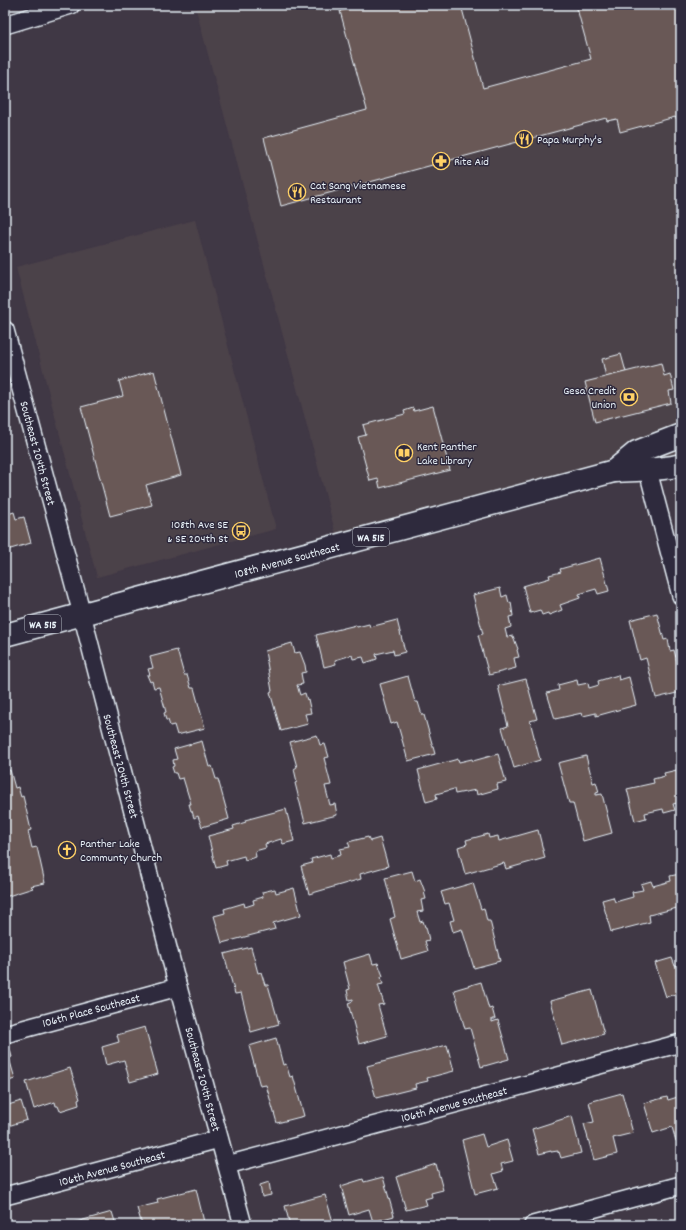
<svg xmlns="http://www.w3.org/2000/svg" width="686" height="1230" viewBox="0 0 686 1230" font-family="Dekko,sans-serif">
<rect width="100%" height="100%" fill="#403845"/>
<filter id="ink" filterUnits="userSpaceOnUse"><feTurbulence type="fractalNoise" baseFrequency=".025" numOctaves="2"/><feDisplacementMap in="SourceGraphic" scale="8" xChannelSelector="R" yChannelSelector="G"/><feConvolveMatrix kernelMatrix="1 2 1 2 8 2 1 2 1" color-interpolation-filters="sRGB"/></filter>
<g filter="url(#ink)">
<g fill="#4c424a">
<path d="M211 5H681V452L339 546 196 9Z"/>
<path d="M195 220 276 529 97 577 16 267Z"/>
</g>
<g fill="#695957" stroke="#e8f1f8">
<path d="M363 5H461L483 88 591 59 576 5H681V117L675 118V117L620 132 617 119 607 121 606 118 281 206 264 138 367 110 340 11Z"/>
<path d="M621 354 626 372 606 377 602 359Z"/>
<path d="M661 363 664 376 670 374 674 390 669 391 671 403 595 422 585 382Z"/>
<path d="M154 371 181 475 146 485 152 505 110 516 81 407 123 396 119 381Z"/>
<path d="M433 406 450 470 380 488 378 479 370 481 358 437 366 435 363 425 405 414 404 411 413 408 414 411Z"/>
<path d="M14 512 16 519 24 517 31 543 7 550 8 553 5 554V515Z"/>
<path d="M600 558 609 591 598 594 596 589 579 594 580 598 560 605 562 610 549 615 548 613 542 615 540 610 530 613 523 586 550 578 549 575 561 572 560 569Z"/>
<path d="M500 588 502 597 507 595 509 603 511 602 513 616 509 617 511 627 505 629 507 637 513 636 518 649 517 650 519 657 514 658 516 668 489 675 478 635 483 634 473 595Z"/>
<path d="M657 613 664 640 668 639 670 651 674 650 681 679V692L656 698 646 658 640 660 630 620Z"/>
<path d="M397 620 405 652 394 655 393 650 376 654 377 659 365 663 363 657 353 659 352 655 335 660 336 664 324 667 316 635 356 625 357 627 369 624 370 627Z"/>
<path d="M292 643 295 653 300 652 305 665 306 672 301 673 303 684 297 685 300 695 305 693 307 700 308 699 311 713 305 714 308 724 281 731 270 692 272 691 265 651Z"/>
<path d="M177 650 184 675H187L191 688H194L205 728 177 735 174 725 170 726 168 720H166L164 713 166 712 159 687 154 688 152 681 150 682 147 675H150L148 669 153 668 150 657Z"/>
<path d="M618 675 619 680 629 677 636 705 596 716V713L583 716 582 713 555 719 547 693 559 690 558 685 577 680 578 685 588 683 589 688 599 685 598 681Z"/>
<path d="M408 676 415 702H418L422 715H424L435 754 408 761 397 722 391 724 380 684Z"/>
<path d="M526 679 537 719 530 721 540 760 514 768 502 728 508 726 498 686Z"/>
<path d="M317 735 320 745 325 744 329 757 324 758 331 785 325 786 330 805 335 804 337 815 305 823 295 783 297 782 294 769 297 767 290 742Z"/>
<path d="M202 741 209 767 212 766 216 779H218L229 819 202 827 198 816 194 818 192 811H191L189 804H191L183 778 178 779 176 773H174L172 767 174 766 173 760 177 759 174 749Z"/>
<path d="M498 754 506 782 497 784 498 789 477 795 476 790 455 794 454 789 436 794 437 799 426 802 418 770 458 759 459 762 472 759 473 761Z"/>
<path d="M586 756 593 783 596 782 599 792 596 793V795L602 794 612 833 583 841 573 803H569L558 763Z"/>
<path d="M681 769V802L673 804 675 810 664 813 663 809 645 813 646 818 635 821 627 789 654 783 653 779 665 776 664 773Z"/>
<path d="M10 770 15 788 18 787 21 797 23 796 31 830 28 831 32 848 37 847 45 883 31 886 33 888 5 897V772Z"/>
<path d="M286 809 294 841 283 844 281 839 265 844 266 848 255 851 256 857 245 860 244 856 226 861 227 865 216 868 208 836 234 829 233 826 246 822 245 820Z"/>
<path d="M538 830 545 858 506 869 504 863 465 874 458 847 467 844 466 840 488 834 489 838 498 836 499 841Z"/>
<path d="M368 837 370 841 380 838 388 866 360 874 361 879 309 894 301 866 312 863 311 859 330 854 331 858 341 855 340 849 350 847 348 842Z"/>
<path d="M412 871 415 881 420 879 425 892H424L426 899 421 900 423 911 417 912 420 922 423 921 425 927H426L429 940 425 941 428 951 401 959 390 919 395 917 385 878Z"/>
<path d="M680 874 681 907 649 915 650 922 611 932 602 900 613 897 615 902 633 897 632 892 643 890 641 884 651 881 653 886 671 881 670 876Z"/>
<path d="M473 883 481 909 484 908 487 921H490L500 961 474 968 462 929 453 932 450 921 454 920 449 903 445 904 441 892Z"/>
<path d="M294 888 301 915 273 923 275 929 222 943 214 916 225 913 224 909 244 903 245 907 254 904 253 900 263 897 262 892 275 889 276 893Z"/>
<path d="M251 947 258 973 261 972 265 985H268L279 1024 251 1032 241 993 235 994 224 954Z"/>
<path d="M370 954 373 964 378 963 383 976 381 977 383 984 378 985 384 1004 378 1005 387 1036 359 1044 348 1003 353 1001V999L349 1000 347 990 350 989 343 962Z"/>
<path d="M672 958 675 966 678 965 680 973 677 974 681 992 666 997 655 963Z"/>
<path d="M481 982 489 1009 492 1008 495 1019H492V1022L498 1020 509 1059 481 1067 470 1028 465 1029 454 990Z"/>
<path d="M592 990 604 1034 562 1045 550 1001Z"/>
<path d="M145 1027 158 1074 130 1082 124 1060 106 1065 102 1047 119 1042 117 1035Z"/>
<path d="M276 1038 283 1065 286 1064 290 1077 293 1076 304 1116 277 1123 266 1085 260 1086 249 1046Z"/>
<path d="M447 1045 454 1071 427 1078 428 1081 415 1084 416 1088 376 1098 367 1066Z"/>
<path d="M10 1050 12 1057 9 1058 15 1079 5 1082V1052Z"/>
<path d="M70 1068 80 1099 78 1100 79 1105 60 1111 58 1106H56L55 1102 34 1109 26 1082Z"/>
<path d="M622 1093 633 1133 613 1138 617 1154 594 1160 584 1124 594 1122 589 1102Z"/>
<path d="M681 1096V1139L676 1141 672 1127 653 1133 644 1103 667 1097 668 1100Z"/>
<path d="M21 1101 27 1120 8 1126V1128L5 1129V1106Z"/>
<path d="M572 1116 581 1153 561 1158 559 1152 558 1153V1151L551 1152V1151L539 1154 532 1129Z"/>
<path d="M482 1134 486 1147 507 1140 513 1161 501 1164 503 1171 493 1174 498 1188 475 1194 462 1140Z"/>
<path d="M436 1164 443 1190 431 1193 432 1197 425 1199 427 1205 406 1210 396 1177Z"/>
<path d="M383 1177 394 1216 373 1222 369 1209 349 1215 341 1186 363 1179 364 1182Z"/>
<path d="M269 1182 271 1195 262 1197 260 1185Z"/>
<path d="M196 1189 204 1222 200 1223V1225H142L137 1208 158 1203 157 1199Z"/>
<path d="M325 1195 334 1225H290L285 1206Z"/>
<path d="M112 1212 116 1225H65Z"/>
</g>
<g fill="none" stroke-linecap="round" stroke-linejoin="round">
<defs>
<g id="minor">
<path d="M5 25 71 5"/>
<path d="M5 330 82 614 178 987 243 1225"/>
<path d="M648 471 681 596"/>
<path d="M5 1034 178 987"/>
<path d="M227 1165 681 1043"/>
<path d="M5 1196 219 1139"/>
<path d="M533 1225 681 1185"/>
</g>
<g id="primary">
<path d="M614 471 637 452 681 435"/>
<path d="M5 635 614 471C637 469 659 471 681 465"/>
</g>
</defs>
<use href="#minor" stroke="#e8f1f8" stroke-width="20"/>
<use href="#primary" stroke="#e8f1f8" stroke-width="25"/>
<use href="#minor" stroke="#2f2a3d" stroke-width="17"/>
<use href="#primary" stroke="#2f2a3d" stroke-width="22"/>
</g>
</g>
<defs>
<symbol id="restaurant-ring" viewBox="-11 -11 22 22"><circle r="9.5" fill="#2f2a3d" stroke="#ffd166" stroke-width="1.5"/><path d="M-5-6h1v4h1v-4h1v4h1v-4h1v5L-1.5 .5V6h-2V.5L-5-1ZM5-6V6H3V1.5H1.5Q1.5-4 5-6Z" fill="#ffd166"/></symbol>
<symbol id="pharmacy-ring" viewBox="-11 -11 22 22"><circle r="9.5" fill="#2f2a3d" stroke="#ffd166" stroke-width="1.5"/><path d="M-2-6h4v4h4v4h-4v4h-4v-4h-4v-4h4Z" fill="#ffd166"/></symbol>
<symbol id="bank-ring" viewBox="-11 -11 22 22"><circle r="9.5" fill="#2f2a3d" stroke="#ffd166" stroke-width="1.5"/><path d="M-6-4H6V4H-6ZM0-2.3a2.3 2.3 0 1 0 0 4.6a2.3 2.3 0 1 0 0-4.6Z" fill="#ffd166"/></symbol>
<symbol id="library-ring" viewBox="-11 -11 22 22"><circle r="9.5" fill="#2f2a3d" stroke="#ffd166" stroke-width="1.5"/><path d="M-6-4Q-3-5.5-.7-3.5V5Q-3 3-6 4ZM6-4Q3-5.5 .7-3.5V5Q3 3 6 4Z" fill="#ffd166"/></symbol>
<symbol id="bus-ring" viewBox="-11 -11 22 22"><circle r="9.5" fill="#2f2a3d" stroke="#ffd166" stroke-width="1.5"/><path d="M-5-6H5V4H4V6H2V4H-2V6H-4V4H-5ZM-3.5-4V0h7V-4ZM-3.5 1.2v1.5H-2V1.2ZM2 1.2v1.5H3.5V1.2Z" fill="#ffd166"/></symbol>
<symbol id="church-ring" viewBox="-11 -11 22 22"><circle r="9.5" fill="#2f2a3d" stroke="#ffd166" stroke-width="1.5"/><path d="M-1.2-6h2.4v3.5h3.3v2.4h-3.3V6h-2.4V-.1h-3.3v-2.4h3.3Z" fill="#ffd166"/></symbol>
</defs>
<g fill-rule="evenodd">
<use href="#restaurant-ring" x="514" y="129" width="20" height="20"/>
<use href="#pharmacy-ring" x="431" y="151" width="20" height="20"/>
<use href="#restaurant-ring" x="287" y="182" width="20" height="20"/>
<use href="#bank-ring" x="619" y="387" width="20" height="20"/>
<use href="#library-ring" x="394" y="443" width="20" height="20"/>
<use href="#bus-ring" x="231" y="521" width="20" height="20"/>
<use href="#church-ring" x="57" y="840" width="20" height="20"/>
</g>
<g text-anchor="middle" stroke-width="3" stroke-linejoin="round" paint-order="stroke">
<g fill="#2f2a3d" stroke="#b0b5c0" stroke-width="1">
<rect x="353" y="528" width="36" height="18" rx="3"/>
<rect x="25" y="615" width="36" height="18" rx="3"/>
</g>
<g font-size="11" font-weight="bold" fill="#e8f1f8">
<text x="371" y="541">WA 515</text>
<text x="43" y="628">WA 515</text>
</g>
<g font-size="12" fill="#e8f1f8" stroke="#2f2a3d" text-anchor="start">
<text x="537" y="143">Papa Murphy's</text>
<text x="454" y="165">Rite Aid</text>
<text x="310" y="189">Cat Sang Vietnamese<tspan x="310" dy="14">Restaurant</tspan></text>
<text x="616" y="394" text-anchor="end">Gesa Credit<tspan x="616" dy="14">Union</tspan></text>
<text x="417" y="450">Kent Panther<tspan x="417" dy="14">Lake Library</tspan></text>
<text x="228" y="528" text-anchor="end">108th Ave SE<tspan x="228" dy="14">&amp; SE 204th St</tspan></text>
<text x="80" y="847">Panther Lake<tspan x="80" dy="14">Communty Church</tspan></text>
</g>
<g font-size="12" fill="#e8f1f8" stroke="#2f2a3d">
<text transform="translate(38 453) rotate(75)" y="4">Southeast 204th Street</text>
<text transform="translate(287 560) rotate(-15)" y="4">108th Avenue Southeast</text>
<text transform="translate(121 766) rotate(75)" y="4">Southeast 204th Street</text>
<text transform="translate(91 1010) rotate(-15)" y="4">106th Place Southeast</text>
<text transform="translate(203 1079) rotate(75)" y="4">Southeast 204th Street</text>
<text transform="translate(454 1104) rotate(-15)" y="4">106th Avenue Southeast</text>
<text transform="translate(112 1168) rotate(-15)" y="4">106th Avenue Southeast</text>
</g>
</g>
<rect width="686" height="1230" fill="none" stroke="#2f2a3d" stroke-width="20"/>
<rect x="10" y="10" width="666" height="1210" fill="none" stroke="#e8f1f8" stroke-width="1.5" filter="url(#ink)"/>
</svg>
